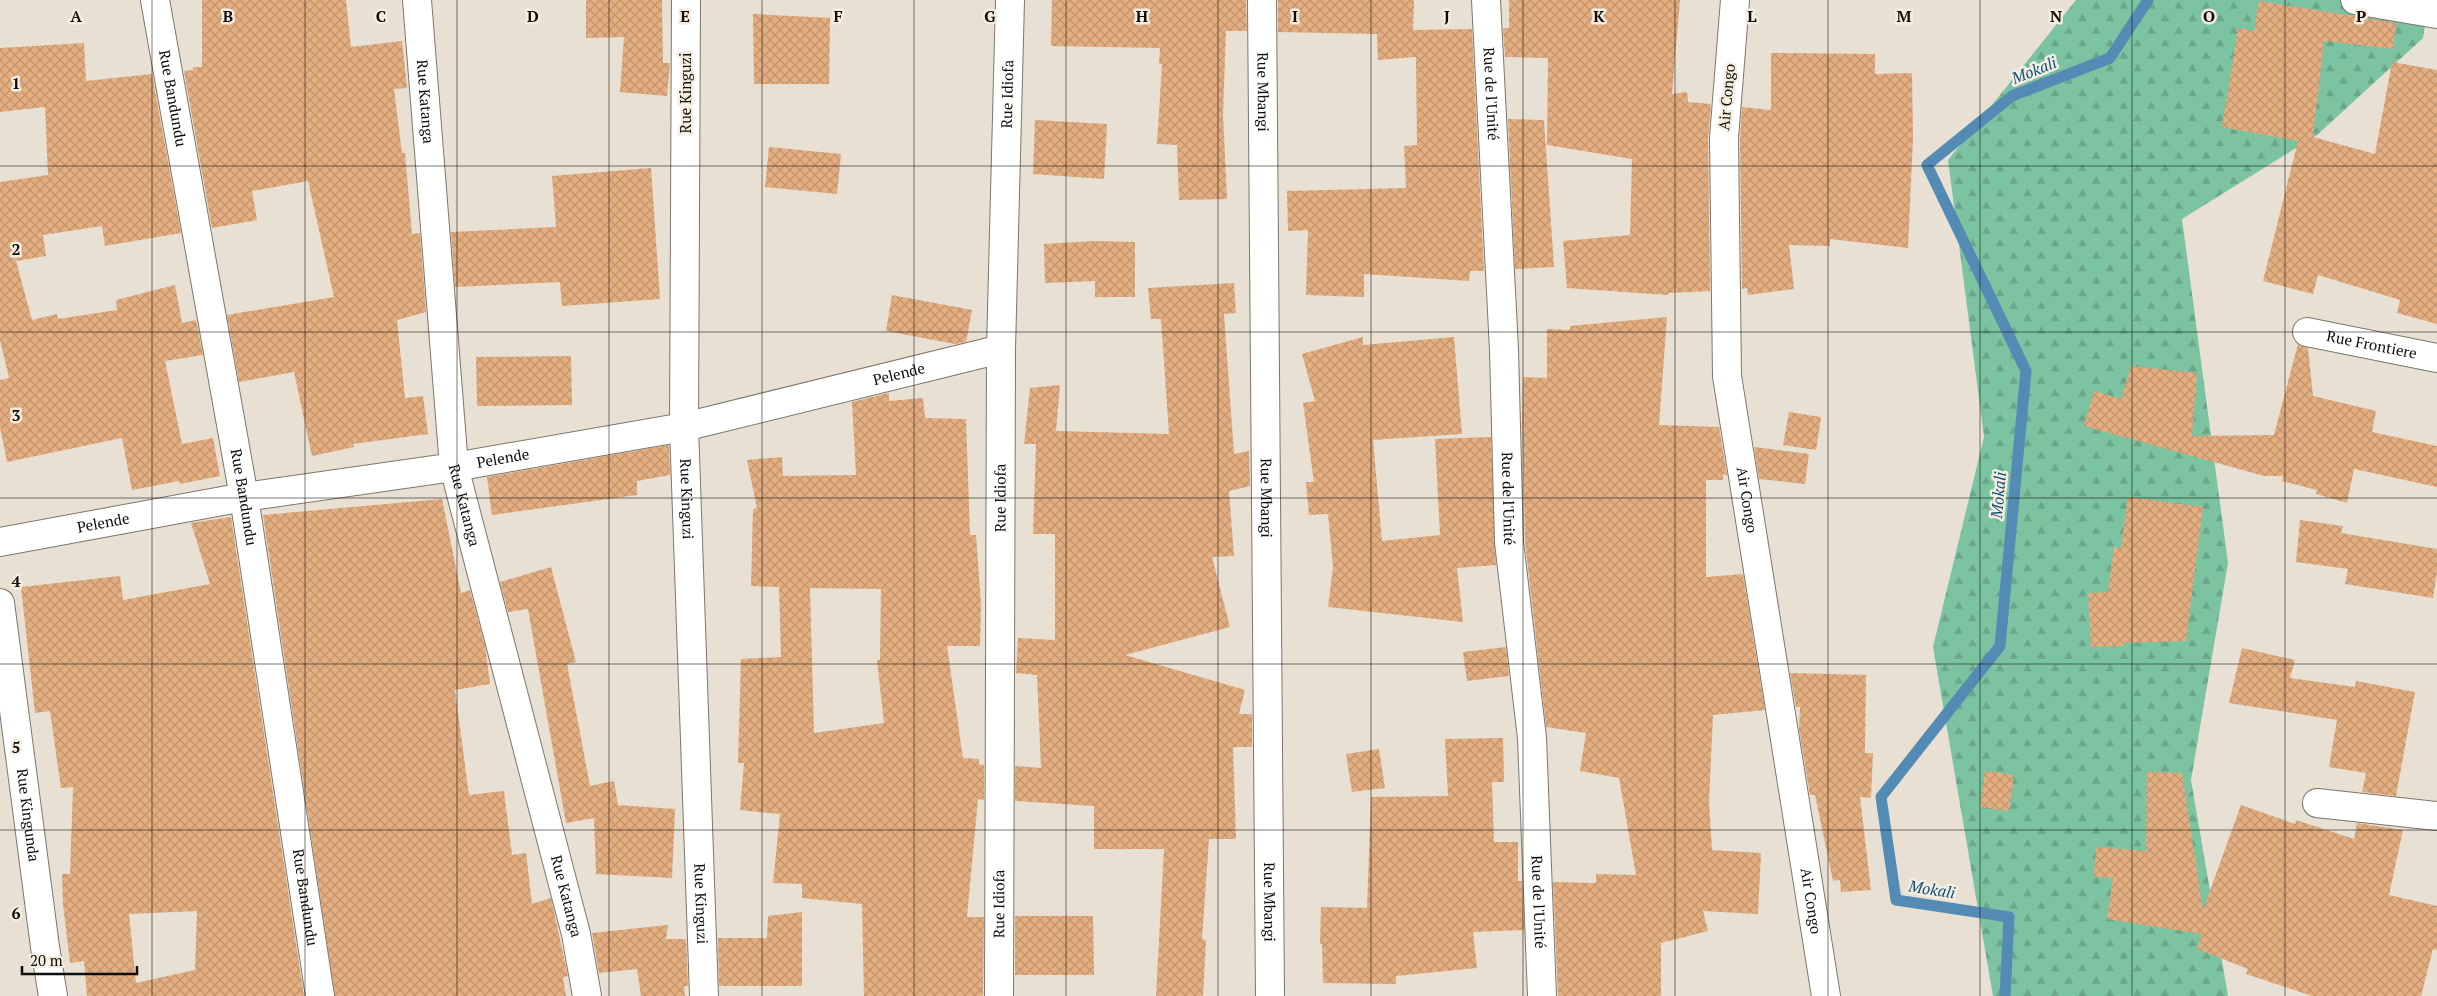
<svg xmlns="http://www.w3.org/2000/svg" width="2437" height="996" viewBox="0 0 2437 996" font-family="'PT Serif',serif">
<defs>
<pattern id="forest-firs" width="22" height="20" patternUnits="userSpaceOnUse" patternTransform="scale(1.25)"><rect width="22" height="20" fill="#7cc3a1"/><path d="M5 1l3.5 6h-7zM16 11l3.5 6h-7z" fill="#6aa689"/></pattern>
<pattern id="building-cross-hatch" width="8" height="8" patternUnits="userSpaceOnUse" patternTransform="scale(1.25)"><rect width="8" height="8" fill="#e4ae81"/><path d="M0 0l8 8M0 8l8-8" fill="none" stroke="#c2946e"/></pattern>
</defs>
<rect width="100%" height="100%" fill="#e7e0d3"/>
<path fill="url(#forest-firs)" d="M2076 0H2429L2423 38 2317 135 2182 219 2228 563 2191 780 2228 996H1993L1933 647 1984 437 1948 160Z"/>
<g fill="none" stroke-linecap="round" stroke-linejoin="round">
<path stroke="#538bb5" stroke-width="11" d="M2005 996 2009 917 1896 900 1881 797 2000 646 2026 371 1927 165 2012 96 2110 58 2148 0"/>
</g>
<g fill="url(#building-cross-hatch)" fill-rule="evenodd">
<path d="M202 0H346L351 47 402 41 407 88 394 89 402 153H405L412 234 420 233 426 312 397 320 405 398 423 396 428 434 353 444 354 447 312 456 294 372 239 382 227 315 334 297 308 181 252 191 257 220 212 228 184 71 193 70V67H202Z"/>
<path d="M586 0H662L663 63H670L667 96 620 92 624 37 586 38Z"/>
<path d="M1052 0H1246L1247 31H1226L1223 114 1227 199 1179 200 1177 145 1157 144 1162 64H1159L1160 48 1051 46Z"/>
<path d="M1278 0H1414L1413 30 1472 29 1484 271H1470L1469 281 1364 274V297L1306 295 1308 230 1288 231 1287 191 1406 188 1404 146 1417 145 1416 57 1378 60 1377 34 1278 32Z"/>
<path d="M1509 0H1680L1672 94 1687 92 1688 102 1711 104 1708 138 1710 291 1669 293 1668 295 1567 288 1563 241 1630 235 1632 159 1547 145 1548 58 1505 57 1503 28H1509Z"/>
<path d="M2259 1 2396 23 2393 49 2324 41 2313 137 2375 154 2392 62 2437 70V324L2397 313 2400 300 2318 275 2313 294 2263 281 2298 141 2222 127 2238 28 2254 31Z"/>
<path d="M753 14 830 18 829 84H754Z"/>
<path d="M84 43 86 81 152 74 181 233 105 246 102 226 43 235 46 256 16 261 32 320 57 314 58 319 117 310 116 300 175 285 182 323 196 320 203 355 165 361 182 444 213 438 220 476 180 484 179 481 132 490 122 438 7 462 0 427V380L9 378 0 340V182L48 175 45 107 0 112V48Z"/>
<path d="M1771 53 1875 54V74L1912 73 1913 138 1908 248 1830 239V246L1789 245 1794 289 1748 295 1747 288 1742 289 1740 139 1742 107 1771 110Z"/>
<path d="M1508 119 1544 120 1554 267 1515 269Z"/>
<path d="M1035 120 1107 124 1104 179 1033 174Z"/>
<path d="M769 147 841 154 837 194 765 187Z"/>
<path d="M651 168 660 299 562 306 560 282 455 287 451 232 556 227 552 176Z"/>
<path d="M1094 241 1135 242V297H1095V281L1045 283 1044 244Z"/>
<path d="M1234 283 1236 313 1224 314 1234 454 1249 451 1250 486 1229 491 1234 556 1212 557 1230 627 1125 655 1245 690 1239 714H1252V747H1233L1236 839H1209L1202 939 1206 940 1203 996H1156L1164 849H1094V806L1015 801V766L1041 768 1037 675 1016 673 1018 638 1055 640V534H1033L1036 444H1024L1030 388 1060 385 1056 431 1169 434 1161 319H1151L1148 288Z"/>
<path d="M892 295 972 310 966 342 955 344 886 331Z"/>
<path d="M1667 317 1659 425 1719 427 1727 475 1723 474V480H1706V577L1743 574 1765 710 1713 715 1709 802 1712 850 1761 853 1758 914 1703 911 1708 931 1661 943V996H1558L1553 882 1596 883V874L1636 875 1619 778 1580 771 1586 733 1546 727 1525 541 1522 422 1523 377 1547 378V329L1570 330V326Z"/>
<path d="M1363 337V345L1454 337 1462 434 1373 440 1382 541 1440 535 1435 439 1491 437 1496 565 1457 568 1463 622 1328 607 1333 567 1328 514 1309 515 1306 482H1314L1303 403 1315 401 1302 354Z"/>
<path d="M2298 344 2308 348 2313 396 2376 411 2372 432 2437 446V487L2354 469 2347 503 2316 494 2317 490 2282 481 2283 476H2264L2084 426 2094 391 2121 399 2131 366 2197 373 2192 436 2274 435Z"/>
<path d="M571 356 572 405 477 406 476 357Z"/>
<path d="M889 393V401L923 398 925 418 966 419 970 535H976L981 604 980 646H947L963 758 979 759V764L984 765V800L978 799 967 917H984L983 996H864L862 904 802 898V884L773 883 780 814 740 810 744 763H738L741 659 781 657 779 587 751 586 753 509 757 508 747 460 782 457 783 476 856 475 852 402ZM810 588 881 589 880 660H877L884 723 814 733Z"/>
<path d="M1789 412 1821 417 1816 450 1783 445Z"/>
<path d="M669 445 670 475 637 481V495L492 515 487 477Z"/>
<path d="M1754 447 1809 454 1805 484 1759 479Z"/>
<path d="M2128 497 2203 507 2186 641 2123 643V646L2091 647 2088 593 2108 592 2114 547 2121 548Z"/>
<path d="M442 499 461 593 470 590 485 646 490 684 455 690 469 795 504 791 512 855 526 853 532 904 551 898 568 976 563 977 566 996H335L263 515Z"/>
<path d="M231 517 304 996H87L84 961 70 963 63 904 62 874H70L73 787 61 788 50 711 35 713 21 587 120 576 123 600 210 584 191 523ZM197 911 195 970 136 983 129 914Z"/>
<path d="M2300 520 2343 526 2341 533 2437 549V572L2433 598 2345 584 2348 569 2296 562Z"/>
<path d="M551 567 576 662 567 664 590 786 614 781 618 805 675 809 672 878 596 874 594 818 566 823 528 609 508 612 500 582Z"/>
<path d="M1506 647 1509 676 1467 681 1463 652Z"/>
<path d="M2242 648 2295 660 2290 678 2355 687 2356 681 2415 692 2396 796 2362 792 2366 773 2329 767 2337 720 2229 703Z"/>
<path d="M1790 673 1866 675 1865 753H1873L1871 798 1860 797 1871 890 1841 892 1840 880 1833 881 1815 795H1810L1799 729 1800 707H1796Z"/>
<path d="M1503 738 1504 782H1492L1494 842H1518V881H1522L1524 930 1473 932 1477 968 1396 976V984L1323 983 1322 944H1320L1321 907 1367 908 1371 797 1448 796 1445 739Z"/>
<path d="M1379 749 1385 788 1352 792 1346 754Z"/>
<path d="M1985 771 2014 775 2009 811 1980 807Z"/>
<path d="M2147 772 2182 773 2203 910 2241 805 2295 824 2296 820 2354 839 2357 823 2403 830 2389 895 2437 906V950L2433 949 2421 996H2312L2246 974 2248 969 2197 949 2202 934 2107 919 2113 878 2094 877 2096 847 2146 851Z"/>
<path d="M802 912V986H719L718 938H767L768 916Z"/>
<path d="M1015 916H1093L1094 975H1015Z"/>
<path d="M668 925 666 939H686L688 986H684L685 996H641L637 969 599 973 592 933Z"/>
</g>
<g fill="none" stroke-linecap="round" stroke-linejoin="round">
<defs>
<g id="street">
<path id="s1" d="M155 0 244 497 320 996"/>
<path id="s2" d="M417 0 454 467 576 934 587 996"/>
<path id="s3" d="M686 0 684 427 704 996"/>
<path id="s4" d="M1262 0 1270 996"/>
<path id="s5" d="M1486 0 1504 350 1509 542 1532 738 1542 996"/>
<path id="s6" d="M1735 0 1724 138 1727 376 1826 996"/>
<path d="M2355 0 2437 14"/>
<path id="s7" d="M2307 332 2437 358"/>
<path id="s8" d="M0 542 244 497 454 467 684 427 1001 349"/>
<path id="s9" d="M0 603 45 947 53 996"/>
<path d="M2317 803 2437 816"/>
<path id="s10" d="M999 996 1001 349 1010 0"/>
</g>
</defs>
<use href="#street" stroke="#7d776b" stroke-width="30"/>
<use href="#street" stroke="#fff" stroke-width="28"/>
</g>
<path fill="none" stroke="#0f0d09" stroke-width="1" stroke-opacity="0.55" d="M152 0V996M305 0V996M457 0V996M609 0V996M762 0V996M914 0V996M1066 0V996M1218 0V996M1371 0V996M1523 0V996M1675 0V996M1828 0V996M1980 0V996M2132 0V996M2285 0V996M0 166H2437M0 332H2437M0 498H2437M0 664H2437M0 830H2437"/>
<g text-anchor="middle" stroke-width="5" stroke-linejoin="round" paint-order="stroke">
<g font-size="15" fill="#0f0d09" stroke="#f4ede0">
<text transform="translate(686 93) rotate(-90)" y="5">Rue Kinguzi</text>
<text dy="5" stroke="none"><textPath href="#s10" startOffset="902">Rue Idiofa</textPath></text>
<text dy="5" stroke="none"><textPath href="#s4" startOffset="92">Rue Mbangi</textPath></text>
<text dy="5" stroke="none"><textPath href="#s5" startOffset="94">Rue de l'Unité</textPath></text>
<text transform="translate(1727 97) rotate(-85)" y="5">Air Congo</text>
<text dy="5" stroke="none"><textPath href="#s1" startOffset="100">Rue Bandundu</textPath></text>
<text dy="5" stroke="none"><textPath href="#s2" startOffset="102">Rue Katanga</textPath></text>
<text dy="5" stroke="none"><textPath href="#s7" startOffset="66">Rue Frontiere</textPath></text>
<text dy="5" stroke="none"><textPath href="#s8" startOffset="915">Pelende</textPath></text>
<text dy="5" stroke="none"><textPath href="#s8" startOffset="510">Pelende</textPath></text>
<text dy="5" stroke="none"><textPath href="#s1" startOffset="505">Rue Bandundu</textPath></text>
<text dy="5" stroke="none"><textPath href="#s3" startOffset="499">Rue Kinguzi</textPath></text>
<text dy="5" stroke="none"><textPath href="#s10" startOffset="498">Rue Idiofa</textPath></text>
<text dy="5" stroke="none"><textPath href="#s4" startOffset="498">Rue Mbangi</textPath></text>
<text dy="5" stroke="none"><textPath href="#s5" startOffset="499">Rue de l'Unité</textPath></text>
<text dy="5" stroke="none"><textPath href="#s6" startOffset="502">Air Congo</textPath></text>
<text dy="5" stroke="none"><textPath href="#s2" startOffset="508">Rue Katanga</textPath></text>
<text dy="5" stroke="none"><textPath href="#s8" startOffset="105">Pelende</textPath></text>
<text dy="5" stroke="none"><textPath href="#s9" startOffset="214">Rue Kingunda</textPath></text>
<text dy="5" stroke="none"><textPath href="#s2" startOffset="912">Rue Katanga</textPath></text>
<text dy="5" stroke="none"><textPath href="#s1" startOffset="910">Rue Bandundu</textPath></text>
<text dy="5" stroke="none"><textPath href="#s6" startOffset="908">Air Congo</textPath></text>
<text dy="5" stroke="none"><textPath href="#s5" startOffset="904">Rue de l'Unité</textPath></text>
<text dy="5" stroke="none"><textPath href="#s3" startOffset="904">Rue Kinguzi</textPath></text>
<text dy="5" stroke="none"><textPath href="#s10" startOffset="92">Rue Idiofa</textPath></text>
<text dy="5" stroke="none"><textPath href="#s4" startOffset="902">Rue Mbangi</textPath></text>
</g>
<g font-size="16" font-style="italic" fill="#0c517b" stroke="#f4ede0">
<text transform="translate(2034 70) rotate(-22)" y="6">Mokali</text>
<text transform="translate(1998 495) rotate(-85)" y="6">Mokali</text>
<text transform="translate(1932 889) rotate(9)" y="6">Mokali</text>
</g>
</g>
<g font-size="16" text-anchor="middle" font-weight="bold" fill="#0f0d09" stroke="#f4ede0" stroke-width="5" stroke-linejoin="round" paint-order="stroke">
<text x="76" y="22">A</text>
<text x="228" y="22">B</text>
<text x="381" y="22">C</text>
<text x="533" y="22">D</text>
<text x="685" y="22">E</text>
<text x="838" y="22">F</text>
<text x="990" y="22">G</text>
<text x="1142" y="22">H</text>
<text x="1295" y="22">I</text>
<text x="1447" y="22">J</text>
<text x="1599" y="22">K</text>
<text x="1752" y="22">L</text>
<text x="1904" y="22">M</text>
<text x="2056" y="22">N</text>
<text x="2209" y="22">O</text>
<text x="2361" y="22">P</text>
<text x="16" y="89">1</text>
<text x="16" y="255">2</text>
<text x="16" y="421">3</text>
<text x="16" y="587">4</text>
<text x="16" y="753">5</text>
<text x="16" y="919">6</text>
</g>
<path d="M22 966v8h115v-8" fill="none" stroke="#0f0d09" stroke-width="2.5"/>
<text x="30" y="966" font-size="15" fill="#0f0d09" stroke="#f4ede0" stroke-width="4" paint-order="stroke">20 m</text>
</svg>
